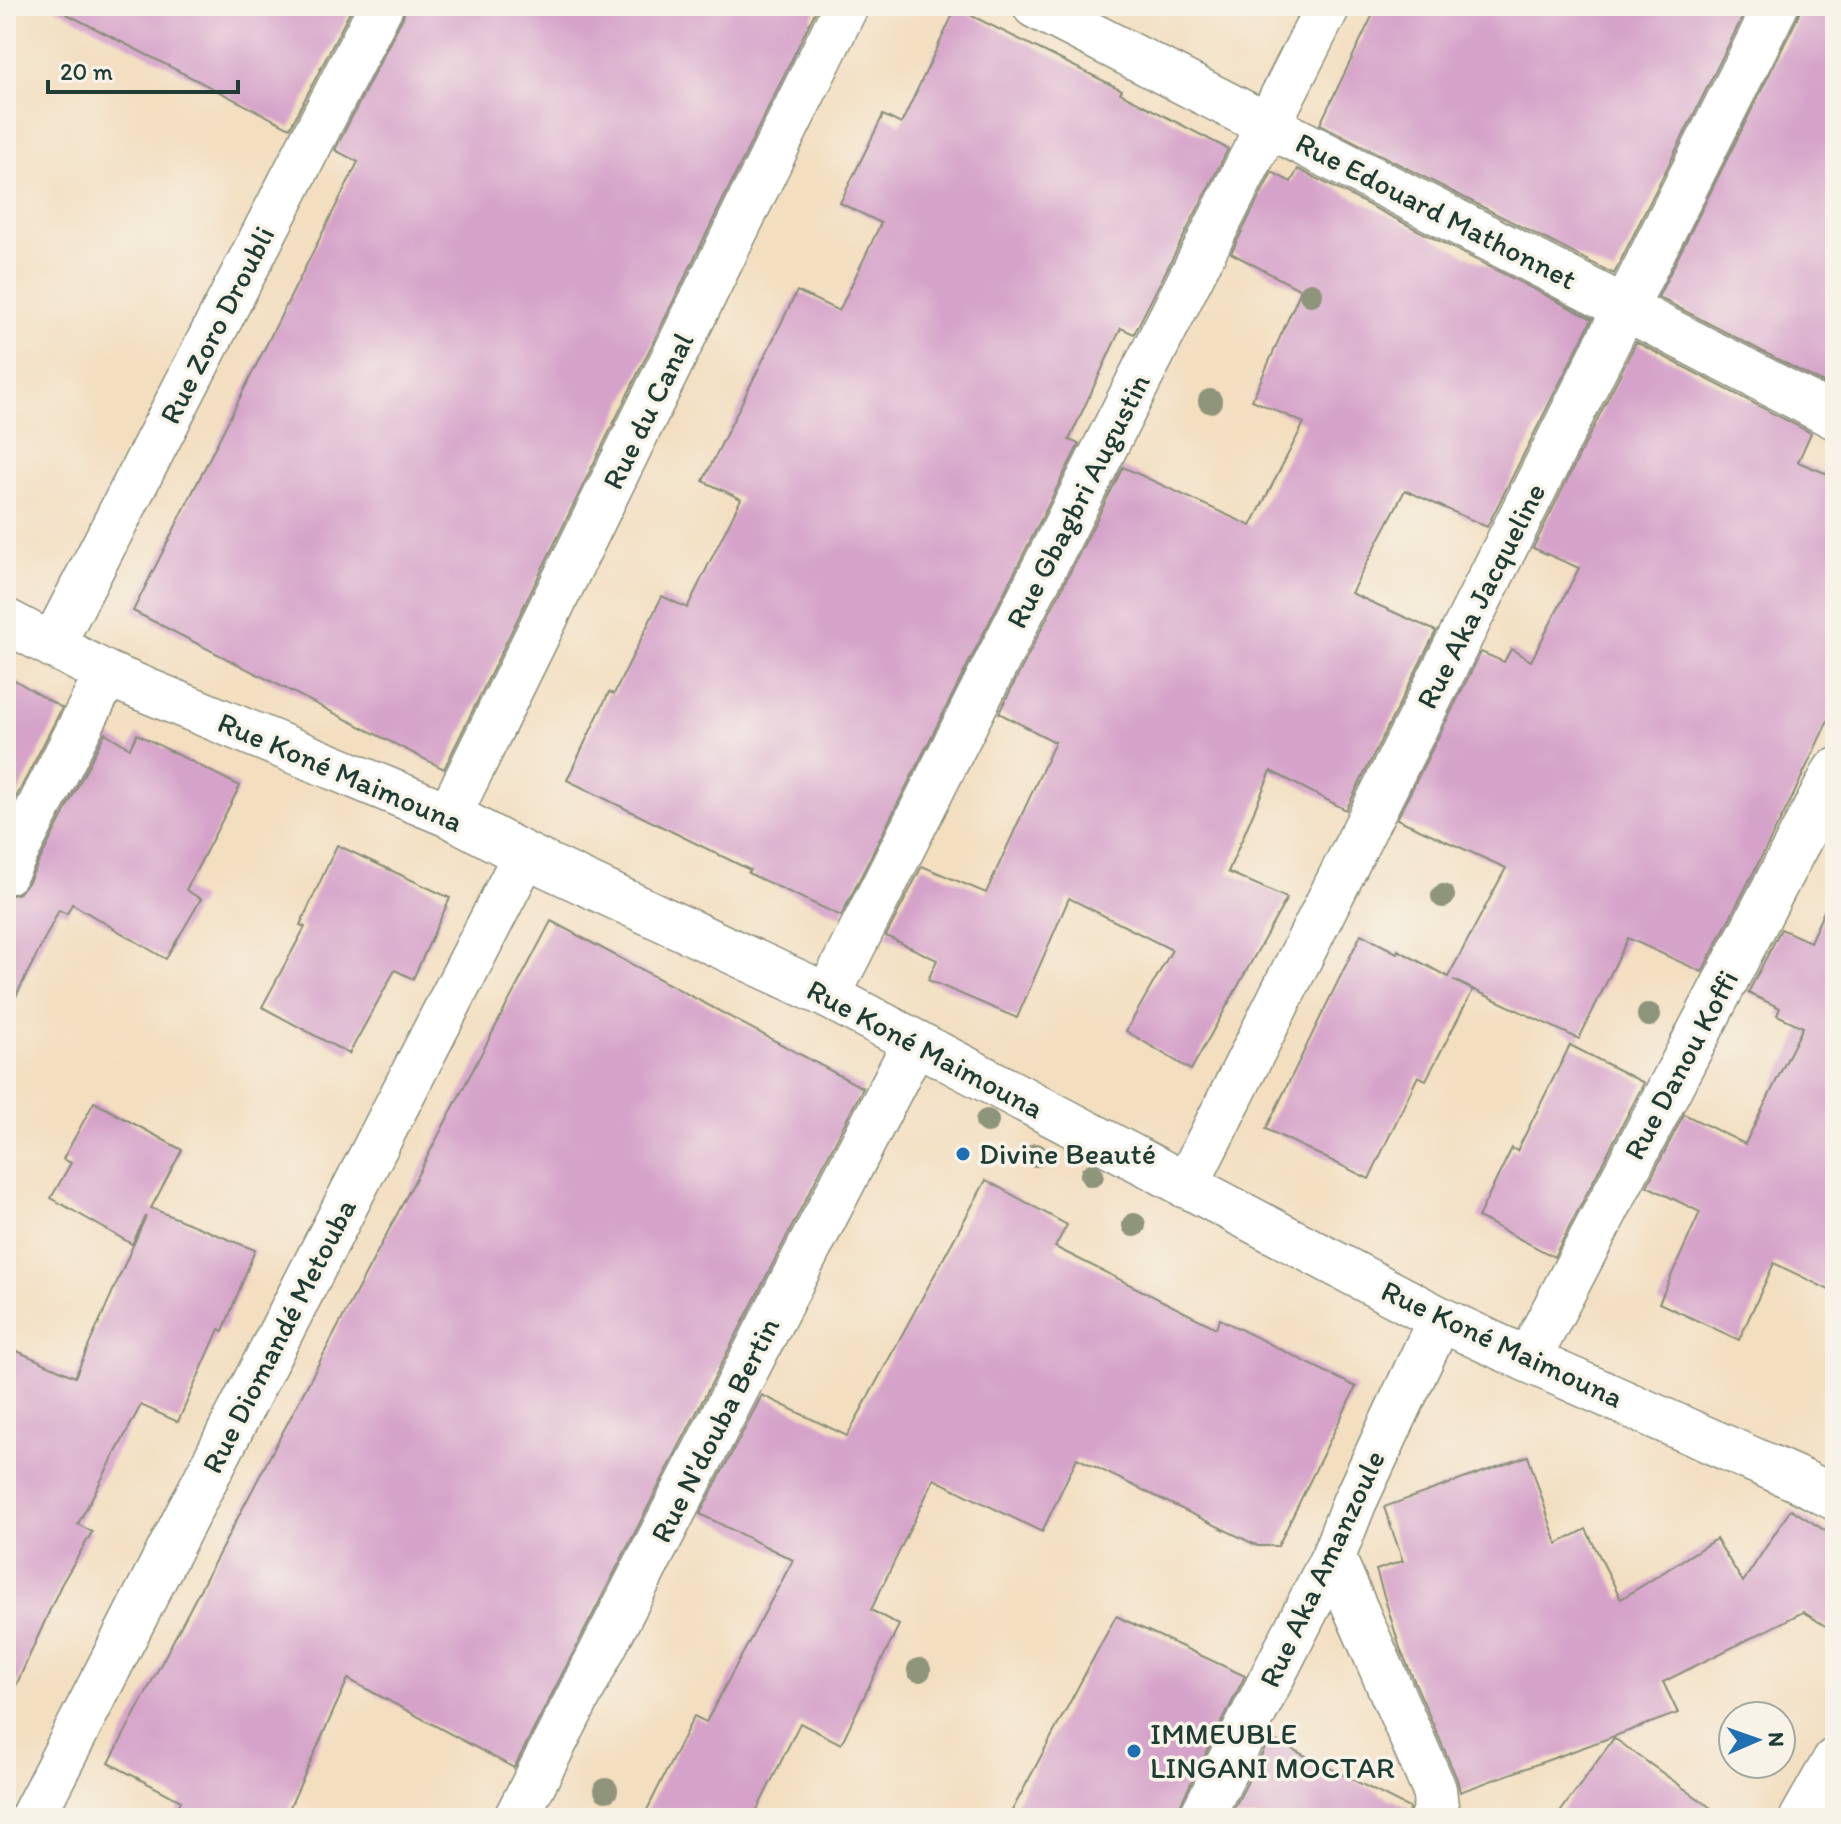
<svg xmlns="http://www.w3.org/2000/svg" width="1841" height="1824" viewBox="0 0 1841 1824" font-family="Itim,sans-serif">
<rect width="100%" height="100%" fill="#f7f3e8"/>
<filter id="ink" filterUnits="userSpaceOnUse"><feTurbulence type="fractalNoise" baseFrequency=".0125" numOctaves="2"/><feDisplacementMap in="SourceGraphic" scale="16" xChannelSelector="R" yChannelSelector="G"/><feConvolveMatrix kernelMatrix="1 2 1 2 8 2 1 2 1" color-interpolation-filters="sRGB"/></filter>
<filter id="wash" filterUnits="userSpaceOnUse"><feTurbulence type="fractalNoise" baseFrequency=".006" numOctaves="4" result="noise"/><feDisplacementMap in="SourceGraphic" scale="32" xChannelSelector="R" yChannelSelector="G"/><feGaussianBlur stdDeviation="1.8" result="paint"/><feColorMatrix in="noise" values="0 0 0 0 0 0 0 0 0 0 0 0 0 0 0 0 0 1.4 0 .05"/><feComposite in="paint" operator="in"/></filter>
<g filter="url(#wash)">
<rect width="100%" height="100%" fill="#f3dec0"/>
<g id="blocks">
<g fill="#d5a2c9">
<path d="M51 6H353L290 128Z"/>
<path d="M406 6H818L444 769 133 611 358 162 335 150 403 17Z"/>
<path d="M1377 6H1748L1614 274 1320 124Z"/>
<path d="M1801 6H1835V383L1833 388 1658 297 1798 17Z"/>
<path d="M956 8 1122 90 1120 93 1228 149 1134 334 1121 328 1069 440 1079 444 841 916 748 873 750 870 567 780 609 692 614 694 662 596 687 608 741 499 703 481 797 291 839 311 881 223 840 203 883 115 901 124Z"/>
<path d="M1298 169 1592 319 1487 527 1405 490 1351 593 1436 631 1346 810 1271 771 1228 872 1287 898 1191 1070 1126 1031 1172 950 1069 898 1017 1018 928 980 937 960 886 936 922 866 986 893 1055 742 999 713 1123 467 1251 526 1304 423 1252 400 1301 290 1231 253 1272 172 1291 182Z"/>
<path d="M1636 342 1811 433 1798 462 1835 477V705L1792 798 1702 972 1628 938 1579 1039 1453 980 1473 990 1426 1080 1418 1076 1369 1179 1266 1129 1361 934 1397 953 1398 950 1448 977 1506 868 1397 819 1481 652 1504 662 1511 649 1531 661 1579 568 1533 548Z"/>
<path d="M6 675 62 708 6 817Z"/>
<path d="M105 733 130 748 137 734 240 786 186 890 201 899 166 959 72 904 67 914 59 910 6 1016V897L19 893 28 883Z"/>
<path d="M337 845 450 898 413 979 395 970 349 1054 262 1007 305 927 300 925Z"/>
<path d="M1835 887V1293L1774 1263 1739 1340 1659 1303 1700 1212 1647 1186 1684 1114 1745 1144 1803 1027 1777 1015 1780 1008 1748 993 1781 929 1810 942Z"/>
<path d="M551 921 863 1088 514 1768 348 1679 285 1818H173L181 1801 109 1763Z"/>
<path d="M1570 1045 1644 1083 1554 1257 1478 1217 1512 1148 1517 1151Z"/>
<path d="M94 1102 182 1150 151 1208 255 1250 223 1331 219 1329 178 1422 141 1405 78 1524 92 1532 61 1585 6 1708V1346L75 1377 146 1216 132 1244 51 1198 71 1163 63 1159Z"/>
<path d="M986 1180 1067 1225 1055 1247 1216 1328 1220 1319 1356 1387 1278 1546H1258L1077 1458 1042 1532 934 1479 871 1610 899 1625 841 1744 800 1723 753 1818H643L694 1716 706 1722 793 1560 700 1514 762 1395 847 1436Z"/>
<path d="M1528 1456 1557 1544 1586 1529 1621 1599 1716 1539 1743 1582 1791 1509 1835 1537V1632L1803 1612 1663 1682 1678 1713 1460 1792 1457 1779 1400 1648 1376 1570 1403 1561 1384 1507Z"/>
<path d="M1116 1616 1245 1676 1179 1807 1176 1818H1008Z"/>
<path d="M1270 1738 1409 1808 1408 1818H1229Z"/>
<path d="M1614 1738 1725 1818H1556Z"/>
</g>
</g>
</g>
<g filter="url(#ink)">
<use href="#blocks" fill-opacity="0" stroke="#898e7a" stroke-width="2"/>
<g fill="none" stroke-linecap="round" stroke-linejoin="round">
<defs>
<g id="street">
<path d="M1035 6 1625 308 1835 417"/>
<path d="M6 621 107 674 449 815 525 855 828 996 1440 1319 1528 1360 1801 1481 1835 1498"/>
<path d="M53 644 381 6"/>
<path d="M449 815 846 6"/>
<path d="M6 872 107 674"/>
<path d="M828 996 1328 6"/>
<path d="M1186 1186 1776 6"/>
<path d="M1528 1360 1835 771"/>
<path d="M1333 1557 1434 1789 1436 1806 1432 1818"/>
<path d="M32 1818 525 855"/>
<path d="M516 1818 915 1042"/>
<path d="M1201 1818 1333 1557 1354 1503 1440 1319"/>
</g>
<path id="secondary" d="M1802 1818 1835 1760"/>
</defs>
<use href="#street" stroke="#898e7a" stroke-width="47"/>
<use href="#secondary" stroke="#898e7a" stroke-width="47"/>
<use href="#street" stroke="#fff" stroke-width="44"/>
<use href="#secondary" stroke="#fff" stroke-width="44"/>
</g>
<g fill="#8f957a">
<circle cx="1311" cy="294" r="12"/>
<circle cx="1210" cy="401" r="12"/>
<circle cx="1443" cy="896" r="12"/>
<circle cx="1649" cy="1015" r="12"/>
<circle cx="987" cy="1121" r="12"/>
<circle cx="1036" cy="1155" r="12"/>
<circle cx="1092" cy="1175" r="12"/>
<circle cx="1134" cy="1225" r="12"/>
<circle cx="919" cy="1670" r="12"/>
<circle cx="606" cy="1790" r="12"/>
</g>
</g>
<g fill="#1f6fb2" stroke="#f7f3e8" stroke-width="3">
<circle cx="963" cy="1154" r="8"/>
<circle cx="1134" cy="1751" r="8"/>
</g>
<g text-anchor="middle" stroke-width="7" stroke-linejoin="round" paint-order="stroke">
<g font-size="30" fill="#1f3d34" stroke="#f7f3e8">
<text transform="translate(1436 211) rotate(27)" y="10">Rue Edouard Mathonnet</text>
<text transform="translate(217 325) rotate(-63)" y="10">Rue Zoro Droubli</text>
<text transform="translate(648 411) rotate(-64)" y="10">Rue du Canal</text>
<text transform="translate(1078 501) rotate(-63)" y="10">Rue Gbagbri Augustin</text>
<text transform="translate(1481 596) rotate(-63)" y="10">Rue Aka Jacqueline</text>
<text transform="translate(340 772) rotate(23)" y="10">Rue Koné Maimouna</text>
<text transform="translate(925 1049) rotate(28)" y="10">Rue Koné Maimouna</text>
<text transform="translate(1681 1065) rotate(-62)" y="10">Rue Danou Koffi</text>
<text transform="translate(279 1336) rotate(-63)" y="10">Rue Diomandé Metouba</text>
<text transform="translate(1502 1344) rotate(25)" y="10">Rue Koné Maimouna</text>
<text transform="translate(715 1430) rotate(-63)" y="10">Rue N'douba Bertin</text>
<text transform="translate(1322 1569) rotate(-65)" y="10">Rue Aka Amanzoule</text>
</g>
<g font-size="30" fill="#1f3d34" stroke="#f7f3e8" text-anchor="start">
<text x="979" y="1164">Divine Beauté</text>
<text x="1150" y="1744">IMMEUBLE<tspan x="1150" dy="34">LINGANI MOCTAR</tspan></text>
</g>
</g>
<rect width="1841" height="1824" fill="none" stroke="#f7f3e8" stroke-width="32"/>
<g transform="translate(1757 1740) rotate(88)"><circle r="38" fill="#f7f3e8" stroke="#a1aaa0" stroke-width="2"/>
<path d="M0-6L14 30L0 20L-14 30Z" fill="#1f6fb2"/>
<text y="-12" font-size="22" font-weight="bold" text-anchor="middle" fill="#1f3d34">N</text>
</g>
<path d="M48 80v12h190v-12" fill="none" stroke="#1f3d34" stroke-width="4"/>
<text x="60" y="80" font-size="24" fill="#1f3d34" stroke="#f7f3e8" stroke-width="6" paint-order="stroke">20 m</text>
</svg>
